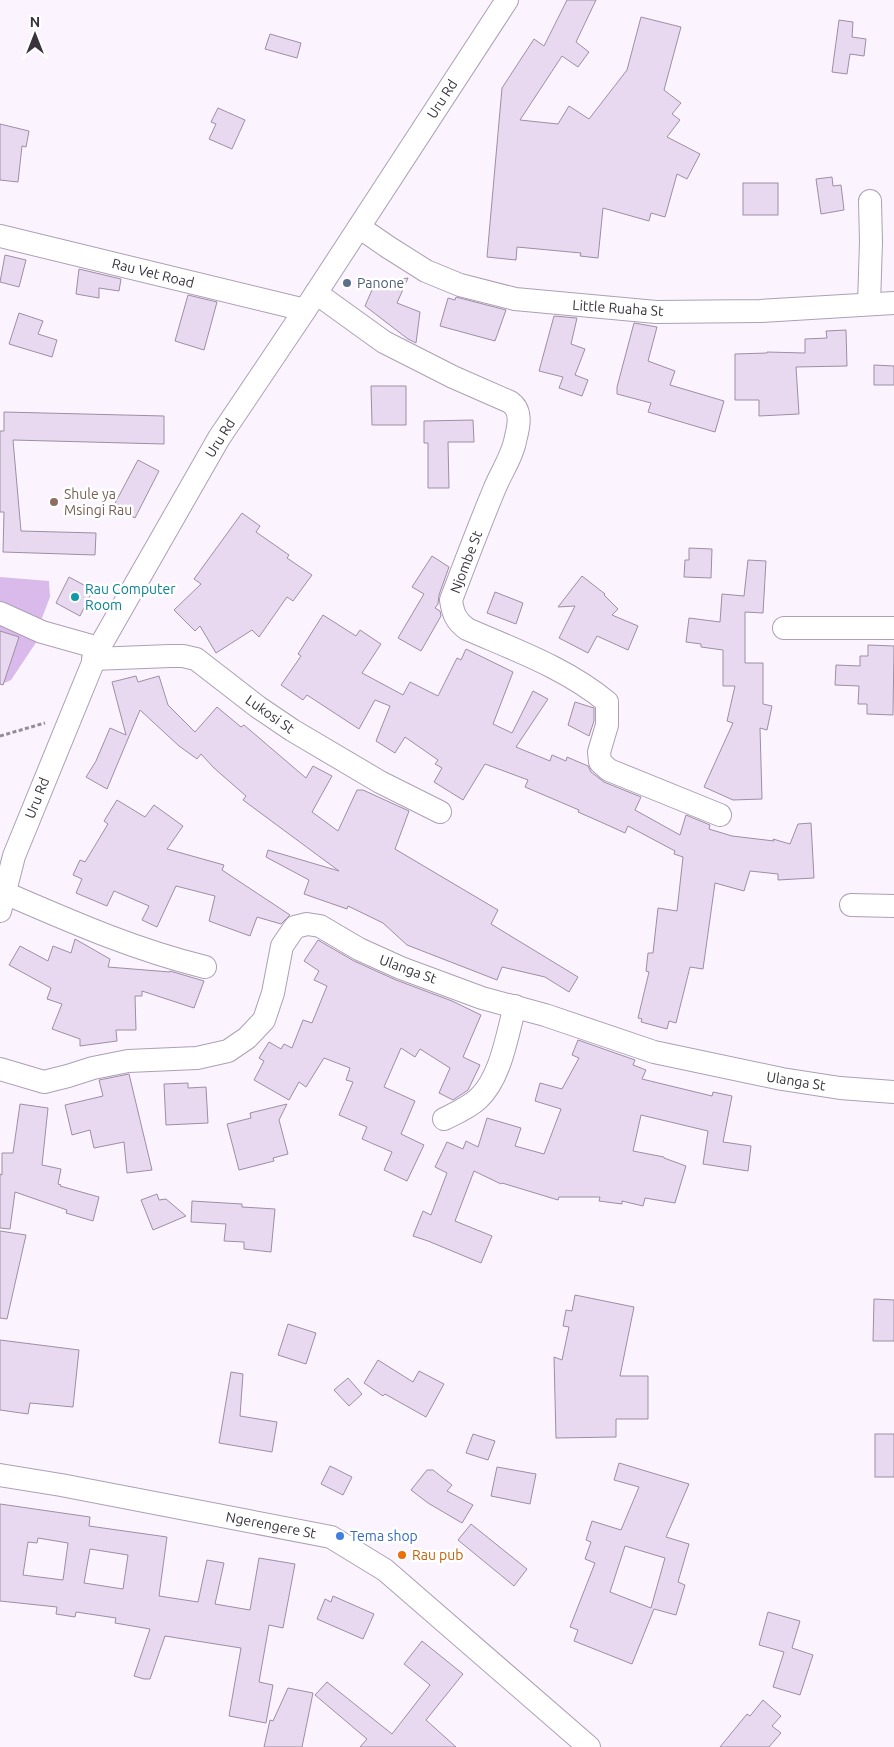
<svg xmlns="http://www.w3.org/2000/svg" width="894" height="1747" viewBox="0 0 894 1747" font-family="Ubuntu,sans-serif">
<rect width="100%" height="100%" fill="#fbf4fe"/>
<path fill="#d9baea" d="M0 577 49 581 50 597 37 631V641L11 680 0 685Z"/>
<g fill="#e8d9f1" stroke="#9d8ea5" fill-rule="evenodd">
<path d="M567 0H596L576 42 589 52 578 67 562 56 520 120 558 124 569 106 589 119 627 70 641 17 681 27 664 90 681 103 672 114 680 120 667 137 700 154 687 179 677 174 665 217 651 213 649 221 603 208 598 258 580 256 581 253 517 247 516 260 487 257 502 88 534 39 544 46Z"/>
<path d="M839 20 853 22 852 37 866 39 864 56 850 54 847 74 832 72Z"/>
<path d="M270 34 301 43 297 58 265 49Z"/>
<path d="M218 108 245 120 232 149 209 139 216 124 211 122Z"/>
<path d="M0 124 29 131 26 147 22 146 18 182 0 180Z"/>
<path d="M832 177 833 186 841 185 844 210 821 214 816 179Z"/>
<rect x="743" y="183" width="35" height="32"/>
<path d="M5 255 26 260 19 287 0 282Z"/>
<path d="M79 269 121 279 119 291 99 288V298L76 294Z"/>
<path d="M408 278 397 303 420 312 416 343 408 339 365 306 375 283Z"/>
<path d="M188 295 217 302 204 350 175 341Z"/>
<path d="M456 297 506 310 495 341 440 326 448 298 455 300Z"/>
<path d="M19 313 43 321 38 334 57 340 52 357 9 344Z"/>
<path d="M554 316 577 318 571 344 585 349 575 375 588 380 582 396 559 388 563 377 539 371Z"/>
<path d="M634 323 657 327 648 361 675 371 670 385 724 401 715 432 648 412 651 403 617 394V387Z"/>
<path d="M846 330 847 366 796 367 799 414 759 416V400H735V354L767 353V352L805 353V339L827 338 826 331Z"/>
<path d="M874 365 894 366V385H874Z"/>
<path d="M371 386H406V425H372Z"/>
<path d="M4 412 164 416V444L13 440 21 531 96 533 95 555 3 552 4 512H0V431H4Z"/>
<path d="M473 420 474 442H448L449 488H428V443H424V421Z"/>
<path d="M138 460 159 471 135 518 113 507Z"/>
<path d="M242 513 260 526 256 532 289 555 287 558 312 575 293 601 287 597 259 637 252 630 216 653 200 626 195 631 174 610 201 584 194 579Z"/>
<path d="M689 548 712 549 711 578 684 577 685 560H689Z"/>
<path d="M432 556 449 567 439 595 438 604 435 608 440 611 441 616 421 651 398 638 424 594 412 587Z"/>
<path d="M748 560 766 561 763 613 745 612V663H763V704L772 706 767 730 760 728 762 799 733 800 704 787 733 723 727 721 735 686H723V650L701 647V644L686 642 689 618 720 622 722 594 744 596Z"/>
<path d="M582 576 605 594 604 595 618 609 612 615 638 626 628 650 597 636 588 653 559 638 575 606 558 607Z"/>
<path d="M69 577 93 590 80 616 56 603Z"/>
<path d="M495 592 523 603 516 624 487 613Z"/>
<path d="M323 615 356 636 360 630 381 644 362 673 403 695 410 682 438 696 457 658 461 660 466 649 513 672 493 724 512 733 533 691 548 699 516 747 550 761 552 755 566 761 567 757 588 766 591 772 604 782 641 797 635 810 680 835 686 815 710 825 709 829 732 836 774 841 773 839 790 844 798 824 811 823 814 878 778 880V874L750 871 744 891 715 883 703 969 690 967 676 1023 669 1021 667 1029 641 1022 642 1019 638 1018 649 972 646 971 648 953H653L658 908 677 911 683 857 674 854 675 851 628 826 625 833 603 823 578 812 579 810 525 787 528 780 485 764 463 800 434 782 442 768 435 764 438 760 405 737 395 753 376 741 390 706 375 700 359 729 307 695 303 700 281 685 301 656 298 654Z"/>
<path d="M0 631 19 637 3 685 0 684Z"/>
<path d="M868 645 894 646 893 715 867 714V704H858L859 686 835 685 836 665 860 666V656H868Z"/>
<path d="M136 676 138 682 159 676 168 705 195 732 217 707 241 727 244 725 306 778 313 766 332 776 312 812 338 831 357 790H363L409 811 395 849 498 910 491 924 578 977 569 992 545 977 502 967 497 980 407 945 383 923 348 906 347 909 304 894 309 880 266 857 268 850 339 871 243 800 246 796 214 768 201 754 197 759 179 746 140 710 107 789 86 777 96 761 110 728 126 735 112 682Z"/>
<path d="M575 702 594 708V721L589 736 568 725Z"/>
<path d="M117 800 145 817 154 805 183 826 167 849 224 865 222 870 290 915 281 924 257 917 250 936 209 921 215 896 176 886 157 927 142 920 149 906 114 891 107 906 76 893 82 879 73 875 80 860 85 862 108 824 104 821Z"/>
<path d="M75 939 110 959 108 967 170 972V971L204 981 194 1008 142 991V996H135L136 1030H116L117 1041 80 1046V1039L52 1029 62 1004 47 999 51 988 9 965 20 946 48 961 53 946 71 953Z"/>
<path d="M318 940 354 961 396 980 452 1001 481 1015 463 1057 480 1065 468 1090 453 1100 439 1093 450 1068 420 1049 415 1057 401 1048 384 1087 415 1101 401 1134 424 1145 407 1181 384 1170 392 1152 362 1139 367 1127 339 1115 353 1082 346 1080 350 1068 324 1058 306 1087 299 1082 289 1100 254 1080 264 1061 259 1058 269 1042 281 1049 284 1044 292 1048 303 1020 312 1023 327 986 314 980 319 971 304 961Z"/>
<path d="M578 1040 635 1060 633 1065 646 1070 642 1079 712 1096 713 1092 732 1096 723 1142 751 1146 748 1171 703 1164 708 1131 641 1115 633 1151 664 1157V1158L686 1166 675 1203 645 1198 643 1206 622 1201V1204L599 1201 600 1197H559L558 1200 502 1183 501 1184 474 1171 455 1221 492 1236 481 1263 428 1241 413 1236 423 1211 431 1215 447 1173 435 1167 447 1142 463 1149 466 1141 478 1147 487 1118 521 1128 515 1146 544 1154 561 1109 535 1101 540 1083 562 1089 579 1058 572 1055Z"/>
<path d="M129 1074 152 1170 127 1173 124 1142 94 1148 90 1130 72 1135 65 1105 103 1096 99 1080Z"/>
<path d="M188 1083V1088L206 1087 208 1123 166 1125 164 1084Z"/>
<path d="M20 1104 48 1108 42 1165 61 1169 58 1184 61 1185 60 1186 99 1197 93 1221 66 1213 67 1210 15 1192 10 1229 0 1228V1174L2 1175V1153H13Z"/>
<path d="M287 1104 279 1120 288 1154 273 1158 274 1161 239 1170 227 1124 251 1118 250 1113Z"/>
<path d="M157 1194 159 1200 166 1199 186 1216 153 1230 141 1200Z"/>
<path d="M192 1201 242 1204V1207L275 1209 271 1252 244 1249V1242L224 1241 226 1224 191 1222Z"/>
<path d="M0 1231 26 1235 7 1319 0 1318Z"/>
<path d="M575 1295 634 1307 620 1376H648V1419H616V1437L556 1438 554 1357 562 1360 569 1327 563 1326 566 1310 572 1311Z"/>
<path d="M874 1299 894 1300V1341H873Z"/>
<path d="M288 1324 316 1333 306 1364 278 1355Z"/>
<path d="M0 1340 79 1350 73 1407 30 1403 28 1414 0 1410Z"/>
<path d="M378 1360 413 1382 419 1371 444 1384 426 1417 385 1394 383 1396 364 1383Z"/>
<path d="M231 1372 243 1374 240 1416 277 1422 272 1452 219 1443Z"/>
<path d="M348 1378 362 1394 349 1406 334 1390Z"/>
<path d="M473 1434 495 1441 488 1460 466 1453Z"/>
<rect x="875" y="1434" width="19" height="43"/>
<path d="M619 1463 689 1484 666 1537 689 1544 678 1582 685 1585 676 1615 654 1609 632 1664 574 1641 578 1630 570 1627 595 1563 585 1559 591 1542 586 1540 592 1521 621 1530 639 1487 614 1480ZM625 1546 665 1558 651 1608 610 1592Z"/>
<path d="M330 1466 352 1477 343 1495 321 1484Z"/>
<path d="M497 1467 536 1474 530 1504 491 1496Z"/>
<path d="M427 1470H433L452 1485 447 1491 473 1505 462 1523 428 1503 411 1490Z"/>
<path d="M0 1504 90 1517 89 1526 167 1537 159 1596 198 1602 207 1560 224 1563 215 1604 250 1610 259 1558 295 1564 283 1628 269 1625 259 1682 273 1685 266 1723 229 1716 241 1648 165 1636 150 1679H144L134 1676 150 1629 115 1623 116 1618 76 1612 75 1617 56 1614 57 1607 0 1601ZM38 1538 68 1543 63 1580 23 1575 28 1542 37 1543ZM90 1549 128 1555 123 1589 84 1583Z"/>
<path d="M471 1524 527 1569 514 1586 458 1540Z"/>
<path d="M333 1596 374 1614 363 1639 317 1619 325 1599 331 1602Z"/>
<path d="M768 1612 800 1621 792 1648 813 1655 800 1695 773 1687 784 1652 759 1645Z"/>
<path d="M422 1641 463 1674 426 1720 456 1747H360L367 1739 315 1695 327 1682 392 1734 430 1685 404 1664Z"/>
<path d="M288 1688 313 1693 302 1747H264L270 1720 273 1721Z"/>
<path d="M763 1700 781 1716 772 1726 781 1733 769 1747H720L747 1714 750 1716Z"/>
</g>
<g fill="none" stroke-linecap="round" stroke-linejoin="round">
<defs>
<g id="minor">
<path d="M359 227 388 247 426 271 460 285 515 299 656 312 760 311 894 303"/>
<path d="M0 236 305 310"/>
<path d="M316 293 384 342 453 377 510 402C522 410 519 425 516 437 513 456 501 472 494 490 479 526 465 563 451 600 453 614 456 621 467 629 515 650 566 668 607 702V725L599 752 600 762 609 770 720 815"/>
<path d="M869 304 871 242 870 201"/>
<path d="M0 613 42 632 99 648"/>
<path d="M784 628H894"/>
<path d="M93 659 170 656H183L196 659 258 707 292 730 380 782 440 812"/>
<path d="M5 893C72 922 133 949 205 967"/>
<path d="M851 905 894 906"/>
<path d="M0 911 14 856 99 648 219 438 305 310 507 0"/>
<path d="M0 1069 44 1082 68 1076 93 1068 128 1061 197 1058 228 1051 247 1038 264 1020 273 993 282 946 295 927 307 924 320 926 359 949 401 968 482 998 545 1015 654 1052 782 1079 840 1088 894 1092"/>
<path d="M444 1119C456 1113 468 1108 478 1099 501 1078 507 1035 515 1006"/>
<path d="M0 1475 61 1485 331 1537 385 1570 589 1747"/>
</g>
</defs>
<use href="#minor" stroke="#ad9fb5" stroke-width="24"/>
<path stroke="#938d96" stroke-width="3" stroke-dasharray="4 2.5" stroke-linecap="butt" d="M0 736 45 723"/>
<use href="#minor" stroke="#fff" stroke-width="22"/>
</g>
<circle fill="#5c6f8a" stroke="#fff" stroke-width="2" cx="347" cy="283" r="5"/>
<circle fill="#8d6e63" stroke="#fff" stroke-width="2" cx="54" cy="502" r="5"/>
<circle fill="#0f9aa8" stroke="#fff" stroke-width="2" cx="75" cy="597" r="5"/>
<circle fill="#3f7fe0" stroke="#fff" stroke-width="2" cx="340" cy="1536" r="5"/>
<circle fill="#e8710a" stroke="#fff" stroke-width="2" cx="402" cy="1555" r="5"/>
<g text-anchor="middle" stroke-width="5" stroke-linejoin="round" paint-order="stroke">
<g font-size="14" fill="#39333c" stroke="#fff">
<text transform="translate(442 99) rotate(-57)" y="5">Uru Rd</text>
<text transform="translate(153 273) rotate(14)" y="5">Rau Vet Road</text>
<text transform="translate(618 308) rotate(4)" y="5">Little Ruaha St</text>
<text transform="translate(220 438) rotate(-58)" y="5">Uru Rd</text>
<text transform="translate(466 562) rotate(-69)" y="5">Njombe St</text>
<text transform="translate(270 714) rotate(35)" y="5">Lukosi St</text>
<text transform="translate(37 798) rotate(-68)" y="5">Uru Rd</text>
<text transform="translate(408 969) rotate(20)" y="5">Ulanga St</text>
<text transform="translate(796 1081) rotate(9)" y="5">Ulanga St</text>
<text transform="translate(271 1525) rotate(11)" y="5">Ngerengere St</text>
</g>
<g font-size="14" fill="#4e5e75" stroke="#fff" text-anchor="start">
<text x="357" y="288">Panone</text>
</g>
<g font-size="14" fill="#785e54" stroke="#fff" text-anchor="start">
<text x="64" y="499">Shule ya<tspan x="64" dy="16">Msingi Rau</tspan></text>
</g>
<g font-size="14" fill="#0d838f" stroke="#fff" text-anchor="start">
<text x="85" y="594">Rau Computer<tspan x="85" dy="16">Room</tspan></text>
</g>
<g font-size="14" fill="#366cbe" stroke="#fff" text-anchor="start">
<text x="350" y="1541">Tema shop</text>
</g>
<g font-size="14" fill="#c56008" stroke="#fff" text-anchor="start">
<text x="412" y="1560">Rau pub</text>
</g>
</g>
<g transform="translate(35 35)" stroke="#ffffff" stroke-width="4" paint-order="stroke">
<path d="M0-4L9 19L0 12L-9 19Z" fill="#39333c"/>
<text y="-8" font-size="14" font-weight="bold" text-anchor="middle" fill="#39333c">N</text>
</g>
</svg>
